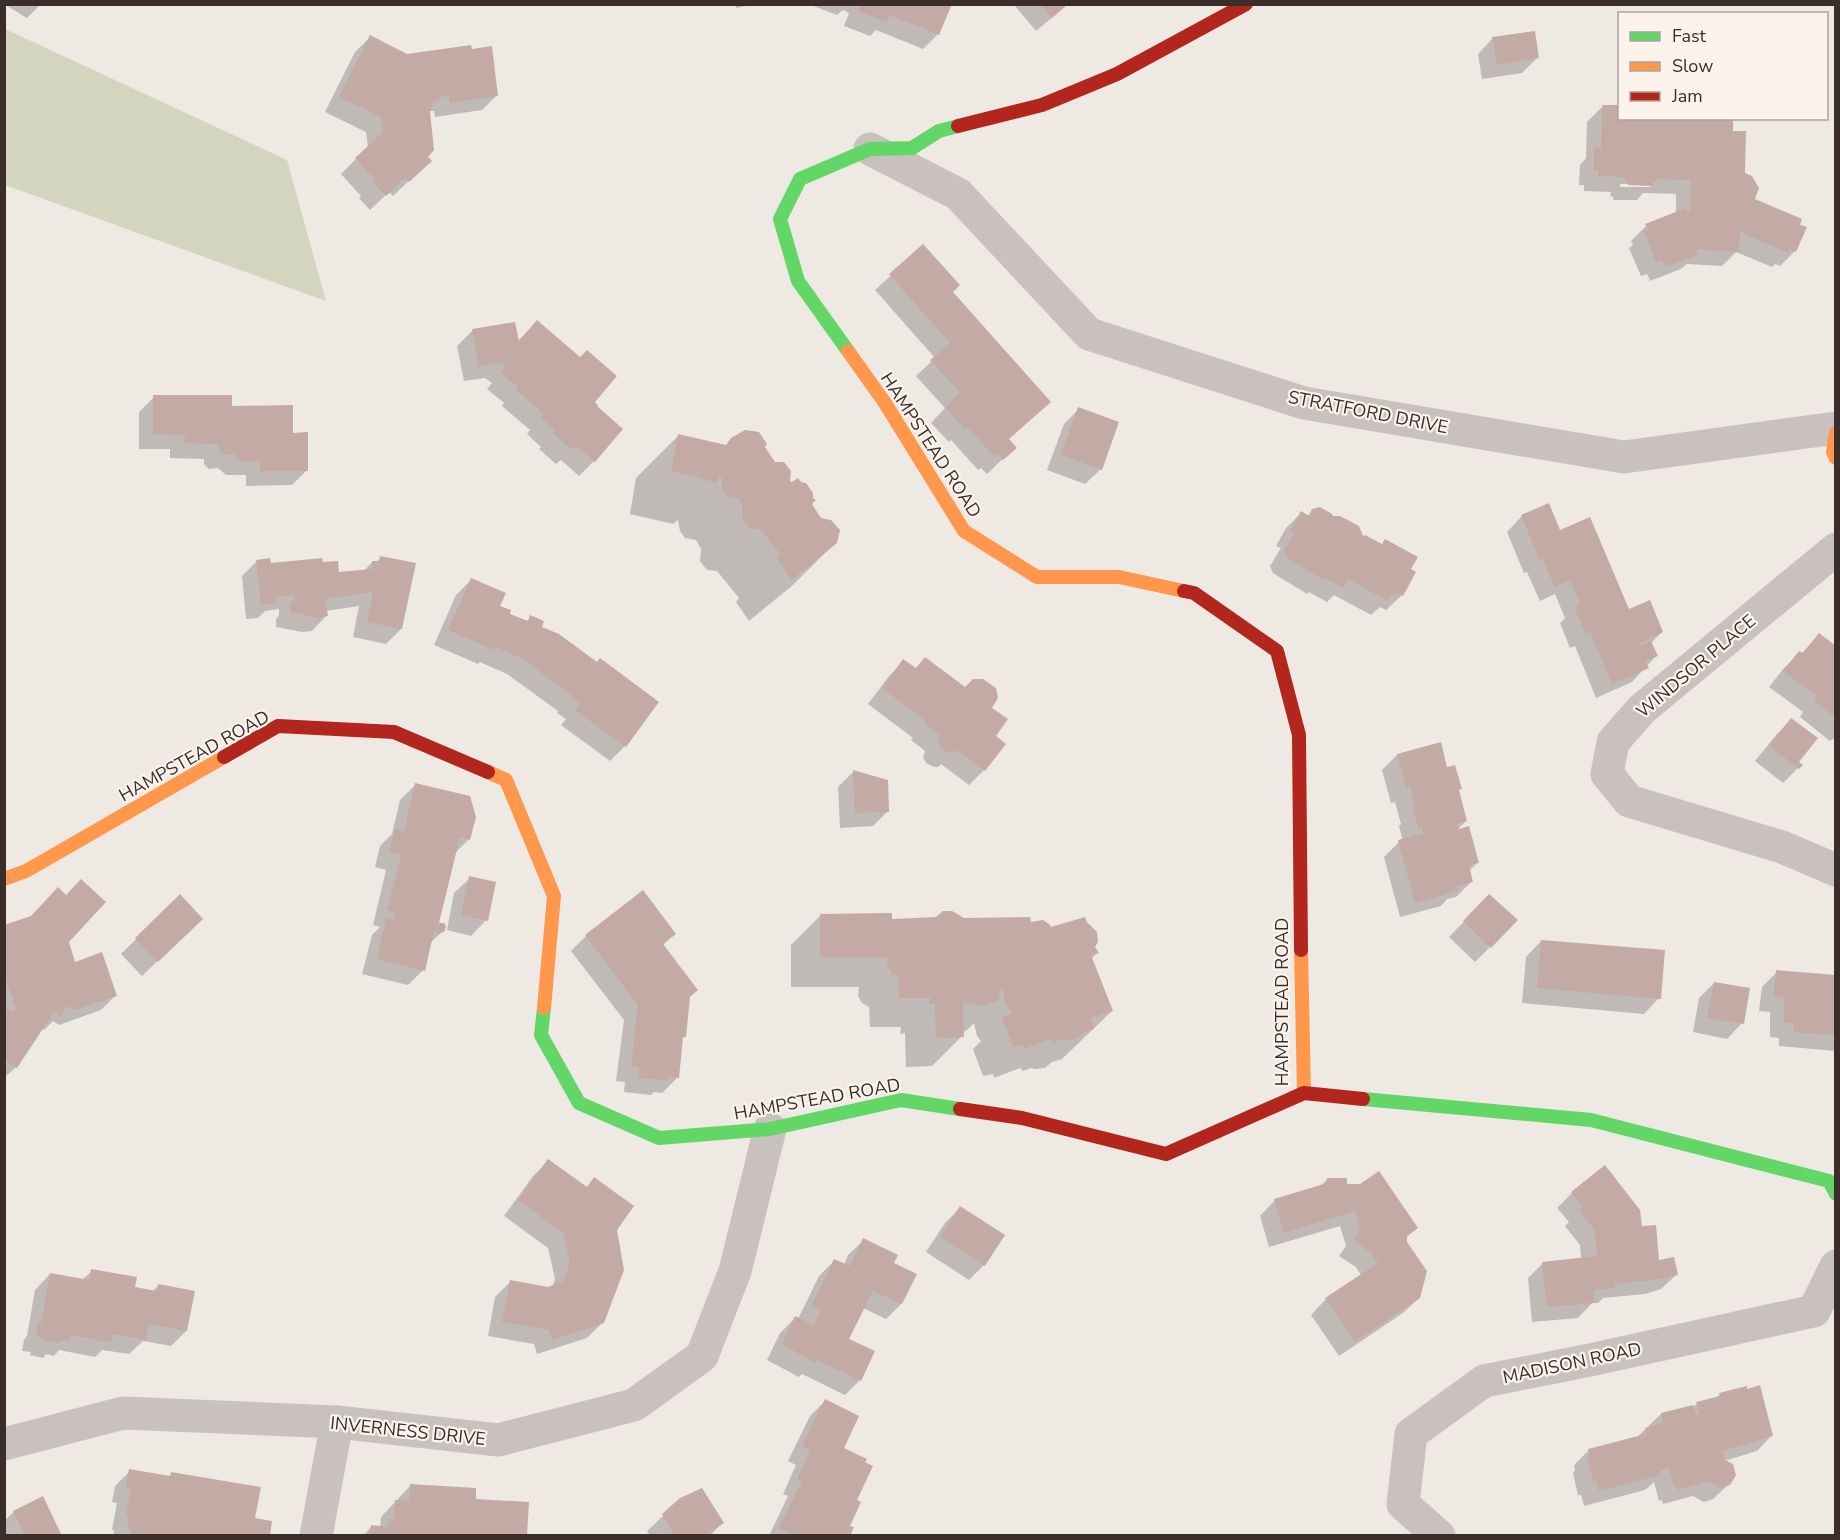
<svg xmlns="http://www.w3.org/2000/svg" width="1840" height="1540" viewBox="0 0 1840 1540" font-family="'Nunito Sans',sans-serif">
<rect width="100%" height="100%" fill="#efe9e4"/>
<path fill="#d3d5be" d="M5 29 287 160 326 301 5 185Z"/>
<g fill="#0003" fill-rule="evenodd">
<path d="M4 4H41L27 18Z"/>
<path d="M736 4H756L736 8Z"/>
<path d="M950 4 938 34 923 49 876 30 870 36 844 26 849 13 843 10 837 15 811 5Z"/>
<path d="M1017 4H1068L1036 31 1015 6Z"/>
<path d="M370 37 407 55 497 95 482 110 435 117 434 111H428L414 176 393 196 389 192 370 210 359 198 361 196 341 174 368 147 366 132 325 112 355 52Z"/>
<path d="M1493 38 1537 58 1522 73 1482 79 1478 54Z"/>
<path d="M1603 106 1620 118 1731 132 1743 174 1753 200 1795 251 1780 266 1775 264 1772 267 1736 252 1722 266 1687 264 1681 269 1650 281 1647 274 1641 276 1629 248 1633 245 1631 241 1646 226 1676 214V194L1643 193 1637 200H1613V197L1610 196 1611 192 1584 191V185H1579L1580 165 1586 158 1587 122ZM1620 184H1653L1650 187H1620Z"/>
<path d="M923 246 1008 440 1015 447 987 474 981 468 978 470 951 440 949 442 931 423 945 408 916 376 935 358 875 290Z"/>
<path d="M537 322 593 402 594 461 579 476 561 460 556 464 539 449 541 447 527 434 530 430 502 406 504 403 487 389 492 383 485 378 464 381 457 346 472 331 513 323 517 342Z"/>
<path d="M154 397 231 408 292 434 307 470 292 485 246 486V475H226L218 468 209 469 204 464V459L170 458V449H139V412Z"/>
<path d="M1079 409 1101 469 1085 484 1047 470 1064 424Z"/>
<path d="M679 435 726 446 763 447 788 482 810 504 836 542 793 585 749 621 736 602 739 598 717 571 707 570 700 561 701 549 696 540 685 538 680 531 678 520 673 524 630 514 636 478Z"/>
<path d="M1312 511 1363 539 1381 545 1409 570 1402 595 1386 610 1380 607 1371 615 1334 595 1327 602 1309 592 1307 594 1273 573 1270 566 1281 548 1276 546 1286 528 1301 513 1307 516Z"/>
<path d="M1522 516 1559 532 1628 611 1662 632 1651 643 1656 656 1632 682 1596 698 1575 646 1570 648 1560 623 1565 618 1555 594 1540 601 1527 572 1524 573 1507 532Z"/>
<path d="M381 558 401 629 386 644 353 637 359 606 326 611 327 615 312 631 302 632 276 627V619L279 615V609L265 611 258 618 246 619 242 576 257 561 269 565 322 564 337 574 364 571 372 562H376Z"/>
<path d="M471 580 508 615 526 622 531 617 540 628 625 746 610 761 561 725 566 719 557 713 558 711 507 674 480 662 478 664 434 645 456 595Z"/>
<path d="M1819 635 1836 648V741L1833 739 1830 741 1800 717 1803 712 1769 687 1784 668 1799 653 1801 654Z"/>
<path d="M904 661 915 669 965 688 991 708 994 736 984 770 969 785 941 764 938 767H934L926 763 923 757 925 751 911 740 913 738 868 704 889 676Z"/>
<path d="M1791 720 1797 762 1801 765 1783 783 1755 761 1776 735Z"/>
<path d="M1440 744 1446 769 1457 792 1466 821 1456 831 1478 862 1469 871 1471 882 1456 897 1447 899 1441 906 1400 917 1384 857 1399 842 1403 841 1399 826 1401 824 1395 802 1391 803 1382 770 1397 755Z"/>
<path d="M853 772 886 781 888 811 873 826 840 828 838 787Z"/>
<path d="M415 785 469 839 454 854 438 924 444 930 429 944 423 970 408 985 362 974 372 935 380 927 373 925 386 870 375 867 380 846 392 834 400 800Z"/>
<path d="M470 878 486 920 471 936 447 930 454 893Z"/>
<path d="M180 896 201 919 142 976 121 954Z"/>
<path d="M1474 911 1490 947 1475 962 1449 937Z"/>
<path d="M821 915 891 920 963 919 1030 924 1050 929 1094 947 1097 953 1091 959 1112 1011 1062 1059 1052 1062 1045 1068 1035 1069 1031 1068 1023 1071 1020 1068 994 1078 993 1074 983 1076 973 1049 981 1041 977 1036 974 1023 966 1031 962 1032V1036L932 1066 906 1067 905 1033 900 1034 901 1027H870L869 1007 862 1003 858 996 859 987H791V945Z"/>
<path d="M4 926 67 941 74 964 116 995 101 1010 59 1025 53 1021 44 1030 41 1028 16 1067 4 1078Z"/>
<path d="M674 934 662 946 688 998 684 1036 681 1040 677 1078 662 1093 654 1092 651 1095 624 1092 625 1082 616 1081 624 1020 571 951 586 936Z"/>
<path d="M1541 941 1659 998 1644 1014 1522 1003 1526 957Z"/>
<path d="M1777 972 1836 977V1051L1779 1046V1038L1770 1037V1012L1759 1011 1762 987Z"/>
<path d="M1714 983 1742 1023 1727 1039 1693 1032 1699 998Z"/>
<path d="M548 1161 586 1188 594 1179 615 1229 603 1322 587 1338 537 1354 534 1344 488 1336 495 1297 510 1282 548 1288 552 1287 555 1279 548 1248 504 1216 533 1176Z"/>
<path d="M1327 1179 1345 1185 1416 1228 1405 1239 1419 1298 1403 1313 1339 1356 1311 1315 1326 1299 1361 1275 1356 1267 1339 1256 1346 1246 1340 1226 1269 1247 1260 1216 1275 1200 1321 1186Z"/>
<path d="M1572 1193 1641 1228 1658 1262 1677 1274 1661 1289 1645 1294 1603 1298 1598 1303H1592L1578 1318 1532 1322 1528 1278 1543 1263 1581 1259 1580 1245 1565 1226 1569 1222 1557 1208Z"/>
<path d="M960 1208 984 1265 969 1280 926 1252 945 1223Z"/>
<path d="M864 1240 892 1264 915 1274 901 1304 886 1319 863 1308 847 1340 860 1380 845 1395 802 1374 799 1377 767 1360 780 1333 795 1318 798 1319 819 1276 834 1261 844 1265 848 1255Z"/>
<path d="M92 1271 133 1289 152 1292 159 1285 186 1331 171 1346 143 1341 129 1354 102 1350 95 1357 59 1350 54 1356 46 1354 43 1358 30 1355 31 1352 22 1351 24 1340 27 1336 35 1290 50 1274 82 1280Z"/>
<path d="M1745 1388 1772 1435 1757 1451 1724 1461 1729 1484 1713 1499 1704 1502 1693 1496 1663 1504 1662 1500 1659 1501 1654 1482 1645 1490 1584 1506 1581 1495H1578L1573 1473 1575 1470 1574 1465 1589 1450 1637 1437 1661 1414 1692 1408 1697 1404 1715 1399 1719 1395Z"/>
<path d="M825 1401 842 1449 855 1501 848 1527V1536H769L788 1496 783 1494 796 1465 788 1461 810 1416Z"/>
<path d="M130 1471 168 1477 172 1474 254 1519 269 1536H113L114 1530H112L117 1503 112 1502 115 1486Z"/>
<path d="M410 1486 474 1500 526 1536H363L371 1527 380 1528 381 1517Z"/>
<path d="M681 1499 722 1523 710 1536H650L647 1531Z"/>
<path d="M14 1512 60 1536H4V1521Z"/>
</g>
<g fill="#c4aaa5">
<path d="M861 4H952L939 35 890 15 886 22 858 11Z"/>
<path d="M1041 5H1067L1052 18Z"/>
<path d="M1535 31 1539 58 1497 65 1492 37Z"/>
<path d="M370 35 407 54 471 45 472 49 492 46 498 96 450 103 449 96 439 97 440 100 434 101 430 112 434 150 428 157 432 161 409 182 405 178 386 196 373 182 375 180 355 158 383 132 381 117 339 97Z"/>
<path d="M1602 105H1620V118H1733V131H1746L1745 173 1752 176 1759 188 1755 199 1802 219 1800 225 1807 227 1796 252 1790 249 1788 253 1740 232 1739 252 1702 250V248L1697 250 1698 255 1665 267 1662 260 1656 262 1644 231 1648 230 1645 224 1686 208 1688 213 1690 212 1691 180 1656 179V182H1653V186L1628 185V182H1625V177L1598 176V170H1594V148L1601 149Z"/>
<path d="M923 244 960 285 953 292 1051 402 1009 439 1017 448 1003 460 997 454 994 456 967 427 965 429 945 407 960 393 930 360 950 343 889 274Z"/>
<path d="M537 320 580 357 587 350 617 376 595 402 598 405 597 406 623 429 595 462 576 446 572 450 553 433 555 431 541 418 544 414 516 390 518 387 501 373 506 367 501 363 479 367 472 329 515 322 519 341Z"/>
<path d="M153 395H232V406L293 405V433L308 432V471H260V461H241L234 454 224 455 218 448V444L184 443 185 435 153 434Z"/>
<path d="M1078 407 1119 422 1102 470 1061 455Z"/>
<path d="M745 430 759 432 767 444 765 447 775 462H784L791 471 790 481 792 482 798 478 801 482 806 483 813 493V498L816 500 812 504 821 518 831 520 840 530 837 543 792 580 777 558 781 555 760 529H750L742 519 743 506 738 498 727 496 722 488V479L719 476 717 483 671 471 678 434 726 445 731 438Z"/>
<path d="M1549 503 1560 530 1590 517 1629 609 1650 600 1663 632 1639 643 1640 646 1651 641 1658 656 1645 661 1649 668 1612 684 1590 632 1585 633 1574 607 1580 604 1570 580 1555 587 1542 558 1539 559 1521 515Z"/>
<path d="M1320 507 1332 514 1333 516H1340L1359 526 1363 536 1365 535 1382 544 1385 539 1418 557 1411 569 1416 572 1403 596 1396 593 1394 596 1392 594 1388 601 1348 579 1343 588 1325 578 1323 580 1288 558 1284 550 1295 533 1290 531 1301 511 1309 516 1312 509Z"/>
<path d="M380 556 416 563 402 629 367 622 373 592 325 599 328 616 318 618 291 612 290 602 294 601V595L275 597V603L261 605 256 560 270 558 271 563 322 558 323 562 338 561 339 572 372 569V561H379Z"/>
<path d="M471 578 506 593 500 606 511 610 510 614 528 621 530 615 544 621 542 627 559 634 597 662 600 658 659 702 626 747 575 710 580 703 571 697 572 696 523 659 496 647 494 650 448 630Z"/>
<path d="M1819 633 1836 646V718L1814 701 1817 696 1783 671 1799 651 1803 653Z"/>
<path d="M925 657 965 687 973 679H983L996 688 998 698 992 708 1008 719 996 736 1006 744 985 771 958 750 955 752 949 753 941 748 938 741 939 735 925 724 927 722 882 688 903 659 916 668Z"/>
<path d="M1791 718 1818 738 1799 762 1803 765 1799 769 1769 746Z"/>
<path d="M1441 742 1447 767 1455 765 1462 789 1459 790 1467 821 1457 824 1459 829 1469 826 1479 863 1469 865 1473 882 1456 887 1458 891 1415 903 1398 840 1424 833 1421 826 1418 827 1413 810 1416 809 1410 787 1406 788 1397 754Z"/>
<path d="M853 770 888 780 889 812 855 813Z"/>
<path d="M415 783 470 796 476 817 470 840 460 837 439 923H444L446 926 445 931 439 934 434 931 425 971 377 959 386 918 394 920 396 912 387 910 401 855 389 852 395 829 405 832 407 822H406Z"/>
<path d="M469 876 496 882 488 921 461 915Z"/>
<path d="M81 879 106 902 69 942 75 962 102 952 117 996 75 1010 67 1006 60 1016 54 1012 17 1068 4 1059V1007L13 1012 16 1008 4 975V925L31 916 58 887 66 895Z"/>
<path d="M643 890 676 934 663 944 698 990 690 997 686 1037H683L679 1078 669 1077 668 1080 638 1078 639 1067 631 1066 638 1005 585 935Z"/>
<path d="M180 894 203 919 158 962 135 938Z"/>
<path d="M1489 894 1518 920 1491 948 1463 921Z"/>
<path d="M943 911H952L964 918 1030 917 1031 922 1043 920 1049 924 1051 927 1085 917 1087 922 1097 932 1098 942 1095 947 1099 953 1091 955 1113 1011 1091 1018 1094 1029 1084 1032 1077 1039 1065 1040 1062 1039 1053 1042 1051 1039 1024 1049 1023 1045 1013 1047 1002 1018 1012 1013 1006 1005 1003 990 1000 991 998 1001 980 1006 963 1003 964 1037 936 1038 935 1004H929L930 998H899V977L892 974 887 966 888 957H820V914L892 913V919L936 917Z"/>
<path d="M1541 940 1665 950 1661 999 1537 988Z"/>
<path d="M1776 970 1836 975V1035L1793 1032 1794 1024 1784 1022V997L1774 996Z"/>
<path d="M1714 982 1750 988 1744 1024 1707 1018Z"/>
<path d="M548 1159 587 1187 594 1177 634 1206 617 1230 624 1270 604 1323 552 1340 549 1330 502 1322 510 1280 548 1287 563 1281 570 1263 563 1233 518 1200Z"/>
<path d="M1605 1165 1640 1210 1642 1226 1656 1225 1659 1260 1674 1257 1678 1275 1661 1279 1615 1284V1288L1594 1290 1595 1303 1547 1307 1542 1262 1597 1256 1594 1229 1579 1210 1583 1207 1571 1192Z"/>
<path d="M1379 1171 1418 1228 1407 1236V1242L1427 1271 1420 1298 1355 1342 1325 1298 1378 1263 1370 1252 1353 1240 1360 1229 1355 1211 1284 1233 1274 1199 1327 1183V1178H1347V1184H1360Z"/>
<path d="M960 1206 1005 1235 985 1266 940 1237Z"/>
<path d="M863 1238 898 1255 894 1263 917 1274 902 1304 873 1291 849 1339 875 1351 861 1381 817 1360 815 1363 782 1344 795 1316 814 1325 821 1310 812 1305 834 1259 850 1266Z"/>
<path d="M91 1269 137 1277 135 1287 157 1291 158 1284 195 1291 187 1331 149 1324 146 1340 113 1334 111 1343 71 1335 70 1341 61 1340 60 1343 45 1341V1338L36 1336 38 1323H41L50 1273 89 1280Z"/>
<path d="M1760 1385 1773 1436 1723 1451 1725 1460 1733 1464 1736 1475 1730 1485 1720 1488 1709 1481 1678 1490 1677 1486 1674 1487 1669 1468 1660 1471 1661 1475 1599 1491 1596 1480 1593 1481 1587 1456H1590L1588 1449 1646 1434 1645 1428 1663 1423 1661 1413 1693 1405 1696 1414H1699L1696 1402 1720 1396 1719 1393 1747 1386V1389Z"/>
<path d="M825 1399 859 1416 844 1448 867 1459 865 1462 873 1466 857 1500 861 1502 850 1526 854 1527 850 1536H795L779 1528 802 1481 797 1479 810 1450 802 1446Z"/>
<path d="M129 1469 170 1476 171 1472 261 1487 255 1518 272 1521 270 1536H133L127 1525 129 1515H126L131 1488 126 1487Z"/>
<path d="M410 1484 476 1488V1499L529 1502 527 1536H370L371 1525 388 1527 389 1519H394L395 1500 409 1501Z"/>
<path d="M702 1488 724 1523 710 1532 712 1536H675L662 1514 680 1498Z"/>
<path d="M43 1496 62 1536H25L13 1511Z"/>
</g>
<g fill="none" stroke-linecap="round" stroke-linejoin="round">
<g stroke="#c9c1bd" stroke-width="33">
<path d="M870 149 958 194 1089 334 1304 403 1624 457 1836 428"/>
<path d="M1836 549 1642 709 1613 742 1607 774 1629 801 1782 847 1836 870"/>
<path d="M4 1444 123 1413 337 1422 498 1440 634 1405 702 1356 735 1271 770 1129"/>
<path d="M316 1536 337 1422"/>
<path d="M1439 1536 1403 1504 1411 1434 1484 1381 1590 1360 1814 1311 1836 1266"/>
</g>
<g stroke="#63d668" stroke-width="14">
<path d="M848 351 798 281 780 219 800 179 870 149 912 148 939 131 958 126"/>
<path d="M544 1008 541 1035 579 1103 659 1138 770 1129 901 1100 960 1109"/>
<path d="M1363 1099 1591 1120 1829 1181 1836 1194"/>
</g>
<g stroke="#ff974d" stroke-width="14">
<path d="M848 351 885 403 964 531 1037 577H1119L1184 591"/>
<path d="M1836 433 1833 452 1836 458"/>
<path d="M488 772 506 780 554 896 544 1008"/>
<path d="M4 879 26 871 224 757"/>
<path d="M1301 950 1304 1093"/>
</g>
<g stroke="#b3261e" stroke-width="14">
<path d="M958 126 1042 105 1117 74 1246 4"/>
<path d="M1184 591 1194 593 1277 651 1299 735 1301 950"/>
<path d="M224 757 278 726 394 732 488 772"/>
<path d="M960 1109 1022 1118 1166 1154 1304 1093 1363 1099"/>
</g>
</g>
<g text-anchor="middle" stroke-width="4.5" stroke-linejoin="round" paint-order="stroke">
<g font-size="18" fill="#3b2d2a" stroke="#fbf3ec">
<text transform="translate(1368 412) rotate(11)" y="6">STRATFORD DRIVE</text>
<text transform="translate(931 445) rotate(57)" y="6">HAMPSTEAD ROAD</text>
<text transform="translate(1696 666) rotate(-40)" y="6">WINDSOR PLACE</text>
<text transform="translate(194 756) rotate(-29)" y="6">HAMPSTEAD ROAD</text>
<text transform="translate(1282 1002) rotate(-90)" y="6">HAMPSTEAD ROAD</text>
<text transform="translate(817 1099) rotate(-10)" y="6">HAMPSTEAD ROAD</text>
<text transform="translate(1572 1363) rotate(-12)" y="6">MADISON ROAD</text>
<text transform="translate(408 1431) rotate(6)" y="6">INVERNESS DRIVE</text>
</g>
</g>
<rect width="1840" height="1540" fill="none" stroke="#3b2d2a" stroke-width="12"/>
<rect x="1618" y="12" width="210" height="108" fill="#fbf3ec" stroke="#aea49e" stroke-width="1.5"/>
<rect x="1630" y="32" width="30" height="9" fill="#63d668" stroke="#aea49e" stroke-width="1.5"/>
<text x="1672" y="42" font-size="18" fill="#3b2d2a">Fast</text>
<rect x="1630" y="62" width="30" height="9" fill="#ff974d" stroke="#aea49e" stroke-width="1.5"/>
<text x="1672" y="72" font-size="18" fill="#3b2d2a">Slow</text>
<rect x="1630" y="92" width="30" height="9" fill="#b3261e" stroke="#aea49e" stroke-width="1.5"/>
<text x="1672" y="102" font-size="18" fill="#3b2d2a">Jam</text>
</svg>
